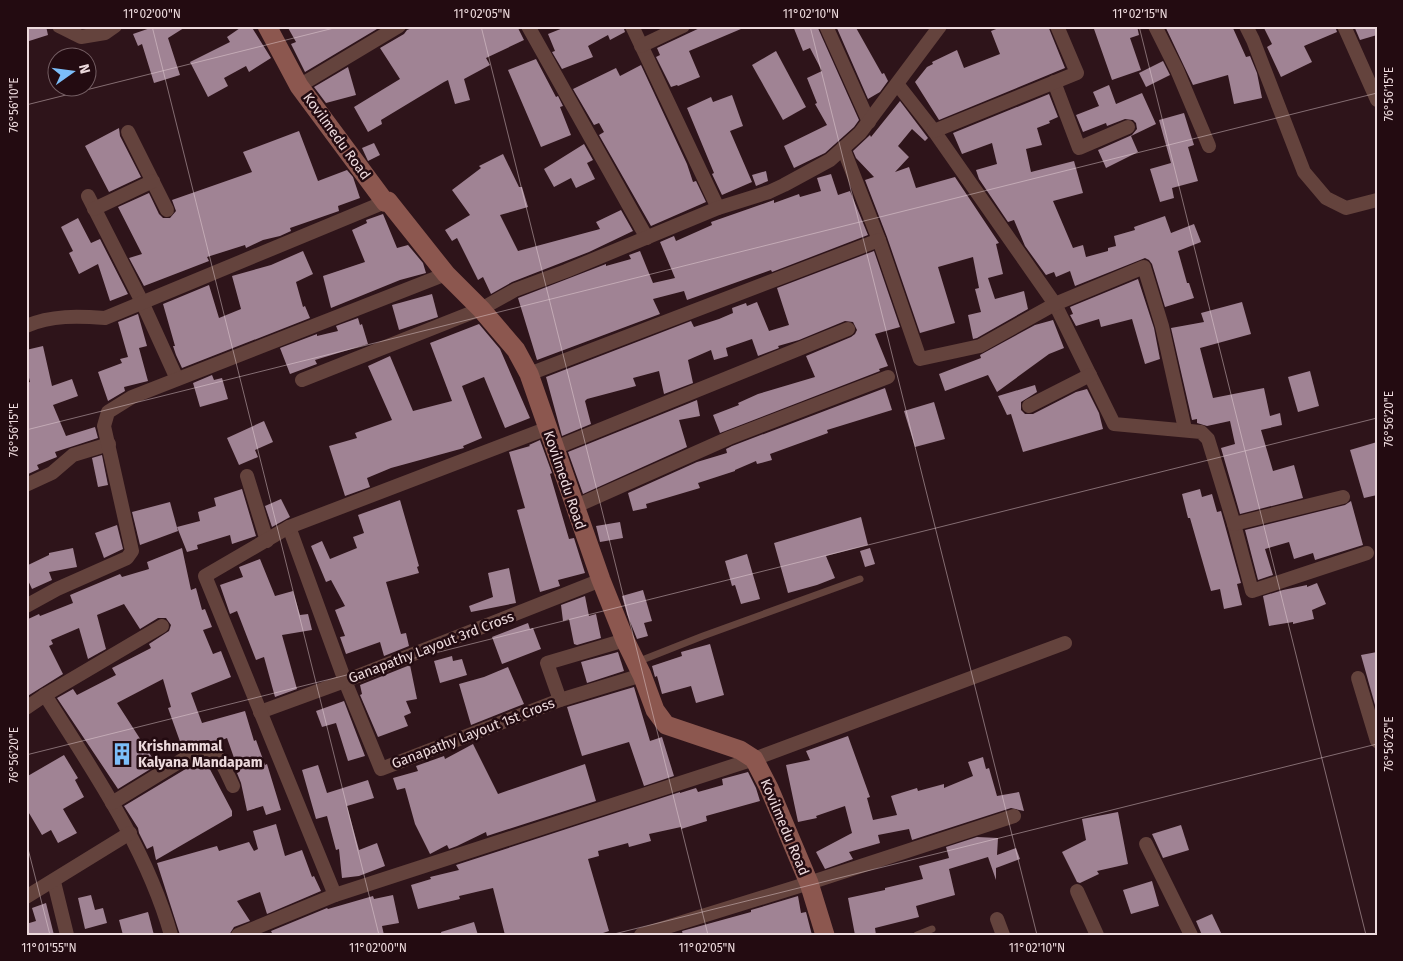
<svg xmlns="http://www.w3.org/2000/svg" width="1403" height="961" viewBox="0 0 1403 961" font-family="'Fira Sans',sans-serif">
<rect width="100%" height="100%" fill="#2e141a"/>
<g fill="#a08394">
<path d="M26 26H46L48 35 26 42Z"/>
<path d="M156 26H187L168 38 180 75 154 83 142 44 138 46 133 34Z"/>
<path d="M243 26H251L271 58 249 72 246 66 224 78 228 86 208 97 190 62 230 42 227 37Z"/>
<path d="M287 26H382L305 72 291 44 296 42Z"/>
<path d="M417 26H517L524 40 486 58 490 65 464 79 470 100 455 104 448 80 444 82 381 120 382 124 368 132 354 107 400 79 380 48 404 34 407 30Z"/>
<path d="M568 26H623L625 32 610 40 608 35 588 46 593 57 562 69 552 52 555 51 548 34Z"/>
<path d="M704 26H748L689 51 700 77 678 86 677 85 671 87 656 57 660 55 657 48Z"/>
<path d="M793 26H817L859 120 854 127 825 153 794 168 784 146 827 125 815 104 817 103 807 78 822 71 810 48 803 51Z"/>
<path d="M836 26H855L882 74 884 73 888 81 880 92 868 99Z"/>
<path d="M1004 26H1048L1065 68 939 120 915 82 927 67 933 64 932 62 957 50 964 68 1000 54 991 31Z"/>
<path d="M1102 26H1137L1139 35 1130 38 1141 70 1112 80 1094 29Z"/>
<path d="M1165 26H1232L1246 57 1250 56 1257 73 1262 98 1234 104 1228 75 1193 85Z"/>
<path d="M1263 26H1335L1337 32 1304 46 1312 62 1281 77 1267 47 1272 44Z"/>
<path d="M1354 26H1377V35L1360 40Z"/>
<path d="M776 51 806 107 783 120 752 65Z"/>
<path d="M536 59 556 97 558 96 563 106 560 107 571 135 541 147 508 70Z"/>
<path d="M1163 61 1170 75 1146 87 1139 73Z"/>
<path d="M641 65 687 164 693 182 696 181 706 202 651 226 599 135 604 132 599 123 594 125 573 89 616 68 620 76Z"/>
<path d="M348 67 356 95 326 103 314 87Z"/>
<path d="M1109 85 1116 104 1142 93 1156 124 1131 136 1138 152 1106 168 1098 150 1132 135 1137 129 1136 123 1133 120 1125 119 1107 126 1106 123 1083 132 1076 115 1099 106 1093 92Z"/>
<path d="M1049 94 1058 117 1049 121 1050 123 1037 128 1042 145 1026 149 1031 172 1074 161 1083 193 1053 201 1073 248 1083 245 1086 257 1108 251V248L1116 246 1114 236 1135 230 1134 227 1165 216 1171 233 1194 224 1201 242 1178 251 1187 283H1189L1194 298 1165 307 1152 264 1149 260 1145 258 1075 286 1070 271 1056 277 1054 272 1046 275 1025 246 1014 220 1008 222 979 179 976 170 997 164 992 143 962 154 953 133Z"/>
<path d="M732 95 743 126 730 131 752 182 722 195 712 174 714 173 687 108 711 97 713 102Z"/>
<path d="M900 101 928 138 925 141 912 129 898 146 909 157 895 172 909 167 916 188 955 177 999 243 996 244 1003 274 988 278 995 299 1024 291 1028 309 977 338 973 339 968 315 981 312 975 289 979 288 973 257 938 267 955 323 920 333 887 237 865 180 874 177 856 158 853 151 870 135 871 137Z"/>
<path d="M1184 113 1194 145 1188 147 1198 181 1172 188 1174 198 1160 202 1150 169 1171 163 1159 120Z"/>
<path d="M119 128 120 136 141 177 109 192 85 146Z"/>
<path d="M299 131 318 181 347 170 353 177 360 198 338 206 339 211 290 228 291 231 280 236 263 240 246 248 245 245 207 257 209 261 144 286 129 258 142 254 118 207 149 193 159 214 163 218H170L176 211 172 200 252 172 243 152Z"/>
<path d="M374 143 380 155 368 161 362 148Z"/>
<path d="M584 144 593 160 587 163 595 179 576 188 571 178 554 187 544 169Z"/>
<path d="M503 154 519 187H522L528 207 500 215 518 251 600 229 596 222 621 210 633 231 589 252 512 282 491 294 483 277 478 280 457 238 452 241 445 230 470 215 452 190 481 168 479 166Z"/>
<path d="M766 171 768 181 756 186 752 175Z"/>
<path d="M831 174 838 195 850 191 868 235 772 272 771 270 687 300 684 291 653 299 660 314 537 360 518 298 606 264V266L631 259 629 255 640 251 653 283 675 278 660 242 674 236 676 241 712 225 711 222 774 200V203L799 194 800 197 821 191 817 178Z"/>
<path d="M383 214 397 248 408 245 423 263 426 273 400 280 331 308 323 276 365 262 352 230 367 223 366 220Z"/>
<path d="M78 218 91 243 100 239 128 294 110 301 98 264 79 274 69 253 73 251 61 227Z"/>
<path d="M303 251 313 274 296 282 303 307 305 306 310 318 182 368 176 355 173 346H175L163 304 209 285 219 318 241 309 232 276 271 265Z"/>
<path d="M874 251 900 327 875 334 888 366 879 369 880 371 720 433 713 415 739 405 738 403 758 394 815 377 806 356 851 337 855 334 857 330 853 322 845 321 799 340 778 346 779 348 758 356 752 339 726 348 728 356 714 360 711 350 688 360 693 383 664 394 659 371 633 378 636 386 587 399 585 401 591 424 562 436 546 377 691 321 694 327 719 319 733 313 732 308 746 303 747 306 757 302 769 331 789 325 777 288Z"/>
<path d="M1138 279 1154 328 1160 359 1145 364 1132 319 1101 327 1099 319 1076 326 1070 315 1073 314 1070 307Z"/>
<path d="M432 294 438 317 399 330 392 305Z"/>
<path d="M1242 302 1251 334 1200 348 1213 398 1264 388 1270 416 1280 413 1282 425 1261 430 1273 471 1294 465 1303 498 1240 514 1221 448 1235 444 1230 421 1207 426 1197 423V419L1192 420 1171 328 1204 322 1201 313Z"/>
<path d="M138 314 147 346 139 348 148 381 124 387 125 391 108 401 98 372 122 363 120 359 128 357 118 322Z"/>
<path d="M358 318 360 325 362 324 368 344 315 360 317 364 290 374 280 348 317 334V336L338 331 336 326Z"/>
<path d="M1053 320 1064 348 1049 354 997 392 988 375 945 391 939 374 981 358 980 355 1035 325Z"/>
<path d="M479 324 500 349 530 418 505 428 484 377 462 386 482 438 463 446 464 448 391 468 367 478 370 487 345 496 329 446 357 438 355 433 392 420 368 366 390 356 413 411 452 401 430 343Z"/>
<path d="M43 346 52 386 72 379 78 396 53 405 66 436 95 427 98 438 55 452 57 457 37 465 39 469 26 475V383L30 382 26 365V350Z"/>
<path d="M1310 371 1319 406 1298 412 1288 377Z"/>
<path d="M212 375 214 380 222 378 228 399 200 407 193 383Z"/>
<path d="M1035 385 1037 392 1021 402V410L1025 414H1033L1076 392 1087 389 1099 413 1103 429 1023 452 1011 414 1007 415 998 396Z"/>
<path d="M885 388 892 410 827 430 828 433 770 454 772 460 757 464 756 461 735 470V471L698 483 700 488 646 504 647 508 633 511 628 493 697 462 727 453 726 449 732 446Z"/>
<path d="M697 400 700 416 679 420 687 447 583 494 568 452Z"/>
<path d="M934 402 945 439 915 447 904 411Z"/>
<path d="M264 421 273 442 255 450 258 457 239 465 227 438Z"/>
<path d="M540 440 552 473 550 474 569 539 574 538 585 573 558 580 560 586 540 592 517 510 525 508 509 452 530 446 529 445Z"/>
<path d="M1377 442V495L1364 498 1350 450Z"/>
<path d="M102 455 108 485 98 487 92 458Z"/>
<path d="M242 489 256 536 232 544 230 535 197 545 198 549 187 552 177 527 200 521 198 512 216 506 214 498Z"/>
<path d="M1200 489 1202 497 1212 494 1217 512 1221 511 1241 583 1237 584 1242 605 1224 609 1220 589 1211 591 1190 518H1188L1182 494Z"/>
<path d="M281 499 290 517 272 527 265 506Z"/>
<path d="M400 500 419 566 417 567 419 573 386 582 401 634 406 633 409 646 384 656 380 642 346 654 340 637 345 636 335 610 345 606 331 580 326 582 311 546 322 541 330 559 357 548 353 537 364 533 358 515Z"/>
<path d="M1351 501 1363 545 1315 560 1313 553 1294 559 1289 542 1265 549 1273 575 1258 580 1245 530 1345 505Z"/>
<path d="M170 502 178 531 140 545 132 512Z"/>
<path d="M861 517 868 545 826 556 835 578 817 585 788 593 774 543Z"/>
<path d="M620 522 623 538 600 542 596 526Z"/>
<path d="M117 525 123 549 104 558 95 533Z"/>
<path d="M73 548 77 567 49 572 52 580 32 589 26 576V566L49 555V553Z"/>
<path d="M182 548 191 590 196 588 202 610 205 609 212 627 203 630 213 654 221 651 231 677 191 693 202 723 245 711 254 741 256 740 265 765 267 764 281 810 266 815 263 806 247 811 241 783 237 773 239 772 227 738 215 743 208 740 200 741 183 750 168 708 171 707 163 679 117 703 157 765 118 789 57 698 73 689 77 695 116 675 112 668 151 648 149 644 169 631 171 625 166 618H158L140 629 124 604 97 615 106 649 88 659 79 628 51 640 53 644 49 646 63 674 26 697V620L39 614 40 616 73 603 70 595 120 574 122 577 149 569 147 562Z"/>
<path d="M870 548 875 564 865 567 860 551Z"/>
<path d="M747 554 760 599 741 604 735 585 732 586 725 561Z"/>
<path d="M260 559 275 596 293 591 300 615 308 614 312 630 282 635 297 689 275 697 264 657 256 660 237 611 230 614 220 585 243 577 239 567Z"/>
<path d="M509 568 516 603 471 612 469 606 493 597 488 573Z"/>
<path d="M1317 583 1326 604 1312 610 1314 619 1293 624V622L1269 626 1263 596 1283 590 1307 585V587Z"/>
<path d="M643 590 652 621 644 623 648 636 637 639 627 614 622 596Z"/>
<path d="M585 596 589 616 596 614 601 638 577 645 574 644 569 619 563 621 561 605Z"/>
<path d="M528 623 530 629 533 628 541 649 502 664 492 637Z"/>
<path d="M710 644 724 695 696 703 691 686 662 694 657 676 655 677 652 666 682 656 681 652Z"/>
<path d="M618 652 624 671 587 683 581 662Z"/>
<path d="M1377 652V705H1375L1361 655Z"/>
<path d="M452 656 453 661 462 659 467 675 440 683 434 661Z"/>
<path d="M410 665 417 699 406 701 411 713 404 716 408 726 378 737 360 695 362 694 360 685Z"/>
<path d="M508 667 524 704 471 725 459 684 484 677Z"/>
<path d="M634 687 650 741 662 737 674 776 644 786 629 742 582 756 567 707Z"/>
<path d="M344 701 365 756 348 761 336 723 322 727 316 711Z"/>
<path d="M848 736 870 797 867 798 873 820 897 815 891 796 917 788 918 791 944 784V788L973 776 968 762 983 757 986 769 989 768 997 796 1019 792 1024 811 1011 808 912 840 909 829 878 835 880 843 849 852 853 859 825 869 816 852 852 833 845 806 816 816 817 818 798 822 786 765 810 760 806 751Z"/>
<path d="M473 744 498 794 585 764 596 801 487 836 486 832 457 846 449 849 447 845 430 854 415 824 405 788 397 790 393 778 418 771 416 766 444 756 445 759Z"/>
<path d="M64 755 78 778 75 780 84 797 63 809 77 833 58 843 51 830 42 835 26 808V777Z"/>
<path d="M204 758 232 811V816L156 860 153 846 147 849 139 833 138 828 124 806Z"/>
<path d="M318 765 327 793 368 780 374 798 347 806 359 850 377 843 385 866 359 876 342 878 339 849 336 850 327 816 316 819 302 770Z"/>
<path d="M748 772 756 788 760 801 706 816 707 821 681 829V827L649 834 651 841 629 847 628 843 598 851 599 856 588 859 609 931 597 935H505L493 888 459 896 460 899 418 909 411 885 431 879 430 877 459 870 456 865 680 792V793L696 788 698 792 723 785 722 779Z"/>
<path d="M1118 812 1128 864 1097 871 1099 874 1080 883 1077 882 1062 852 1086 840 1082 819Z"/>
<path d="M276 824 285 856 302 850 312 877 314 876 321 891 267 914 260 892 237 901 250 921 234 927 229 935H180L157 863 217 846 219 851 249 842 254 851 258 849 253 831Z"/>
<path d="M1181 825 1189 850 1163 858 1152 834Z"/>
<path d="M977 837 998 838 997 855 1016 848 1020 859 996 868V880L988 857 949 869 955 895 916 906 919 917 875 928 876 935H855L848 898 885 890V888L923 879 919 866 949 858 946 847Z"/>
<path d="M1152 881 1159 906 1131 914 1123 890Z"/>
<path d="M91 895 95 910 103 908 107 923 85 929 78 898Z"/>
<path d="M393 895 399 923 382 926 384 935H273L271 931 327 908 328 909 373 896 374 899Z"/>
<path d="M798 896 801 913 806 912 812 935H683L682 931 751 912V910Z"/>
<path d="M46 903 54 935H26V924L36 921 32 908Z"/>
<path d="M148 912 154 935H123L119 920Z"/>
<path d="M1212 914 1222 935H1202L1196 921Z"/>
<path d="M474 922 478 935H442L441 932Z"/>
</g>
<g fill="none" stroke-linecap="round" stroke-linejoin="round">
<g stroke="#64433d" stroke-width="7">
<path d="M637 662 703 636 860 579"/>
<path d="M917 935 932 929"/>
</g>
<g stroke="#64433d" stroke-width="14">
<path d="M59 26 81 37 105 33 115 26"/>
<path d="M528 26 647 238"/>
<path d="M632 26 718 208"/>
<path d="M826 26 869 122"/>
<path d="M1155 26 1177 70 1209 146"/>
<path d="M1246 26 1253 40 1304 172 1326 198 1346 208 1377 200"/>
<path d="M1344 26 1377 100"/>
<path d="M641 46 683 26"/>
<path d="M1054 82 1079 148 1128 127"/>
<path d="M898 85 934 131 1055 304 1114 424 1201 432 1208 439 1234 524 1252 591 1367 553"/>
<path d="M299 86 399 26"/>
<path d="M934 131 1077 73 1057 26"/>
<path d="M128 132 167 210"/>
<path d="M843 148 879 240 920 359 980 346 1055 304 1144 267 1162 326 1185 429"/>
<path d="M88 196 142 302 177 379"/>
<path d="M94 209 153 181"/>
<path d="M26 326C52 315 78 316 105 318L385 202"/>
<path d="M529 374 879 240"/>
<path d="M302 380 481 309 515 290 566 271 718 208 769 192 784 185 830 160 860 133 940 26"/>
<path d="M1029 406 1090 375"/>
<path d="M555 448 848 329"/>
<path d="M247 476 267 541"/>
<path d="M26 485 52 473 73 455 109 444"/>
<path d="M574 507 729 438 888 377"/>
<path d="M1234 524 1343 497"/>
<path d="M289 527 345 681 381 769 560 700 642 675"/>
<path d="M26 606 57 589 127 558 132 551 104 426 108 412 132 397 446 274"/>
<path d="M1358 678 1377 741"/>
<path d="M45 695C93 771 146 847 171 935"/>
<path d="M560 700 547 663 625 640"/>
<path d="M26 708 45 695 162 626"/>
<path d="M260 712 345 681 601 580"/>
<path d="M112 803 192 754C196 752 201 749 206 749 218 749 228 776 233 786"/>
<path d="M1146 844 1191 935"/>
<path d="M54 882 67 935"/>
<path d="M1077 891 1097 935"/>
<path d="M335 895 205 576 289 527 548 428"/>
<path d="M26 897 130 833"/>
<path d="M997 919 1003 935"/>
<path d="M238 935 335 895 754 759 1065 643"/>
<path d="M641 935 809 883 1014 816"/>
</g>
<path stroke="#8c574f" stroke-width="19" d="M267 26 299 86 385 202 388 201 446 274 481 309 516 350 529 374 601 580 625 640 642 675 655 710 666 725 740 750 754 759 769 788 809 883 825 935"/>
</g>
<path fill="none" stroke="#eddadd" stroke-width="1" stroke-opacity="0.45" d="M152 26 379 935M481 26 708 935M810 26 1037 935M1139 26 1366 935M26 105 342 26M26 430 1377 93M26 755 1377 418M26 841 50 935M610 935 1377 744"/>
<defs>
<symbol id="building-bare" viewBox="-9 -9 18 18"><path d="M-4-6H4V6H1V3H-1V6H-4ZM-2.5-4.3h1.7v1.8h-1.7ZM.8-4.3h1.7v1.8H.8ZM-2.5-1h1.7V.8h-1.7ZM.8-1h1.7V.8H.8Z" fill="#7cbef9" stroke="#230b11" stroke-width="2.5" paint-order="stroke"/></symbol>
</defs>
<g fill-rule="evenodd">
<use href="#building-bare" x="106" y="738" width="32" height="32"/>
</g>
<g text-anchor="middle" stroke-width="5" stroke-linejoin="round" paint-order="stroke">
<g font-size="14" fill="#eddadd" stroke="#230b11">
<text transform="translate(337 136) rotate(54)" y="5">Kovilmedu Road</text>
<text transform="translate(565 480) rotate(71)" y="5">Kovilmedu Road</text>
<text transform="translate(431 647) rotate(-21)" y="5">Ganapathy Layout 3rd Cross</text>
<text transform="translate(473 733) rotate(-21)" y="5">Ganapathy Layout 1st Cross</text>
<text transform="translate(785 827) rotate(67)" y="5">Kovilmedu Road</text>
</g>
<g font-size="14" font-weight="bold" fill="#eddadd" stroke="#230b11" text-anchor="start">
<text x="138" y="751">Krishnammal<tspan x="138" dy="16">Kalyana Mandapam</tspan></text>
</g>
</g>
<rect width="1403" height="961" fill="none" stroke="#230b11" stroke-width="55"/>
<g transform="translate(72 72) rotate(76)"><circle r="24" fill="#230b11" stroke="#745e63"/>
<path d="M0-4L9 19L0 12L-9 19Z" fill="#7cbef9"/>
<text y="-8" font-size="14" font-weight="bold" text-anchor="middle" fill="#eddadd">N</text>
</g>
<rect x="28" y="28" width="1348" height="906" fill="none" stroke="#eddadd" stroke-width="2"/>
<g font-size="12" text-anchor="middle" fill="#eddadd">
<text x="152" y="18">11°02'00"N</text>
<text x="482" y="18">11°02'05"N</text>
<text x="811" y="18">11°02'10"N</text>
<text x="1140" y="18">11°02'15"N</text>
<text transform="translate(1389 94) rotate(-90)" y="4">76°56'15"E</text>
<text transform="translate(14 105) rotate(-90)" y="4">76°56'10"E</text>
<text transform="translate(1389 419) rotate(-90)" y="4">76°56'20"E</text>
<text transform="translate(14 430) rotate(-90)" y="4">76°56'15"E</text>
<text transform="translate(1389 744) rotate(-90)" y="4">76°56'25"E</text>
<text transform="translate(14 755) rotate(-90)" y="4">76°56'20"E</text>
<text x="49" y="952">11°01'55"N</text>
<text x="378" y="952">11°02'00"N</text>
<text x="707" y="952">11°02'05"N</text>
<text x="1037" y="952">11°02'10"N</text>
</g>
</svg>
